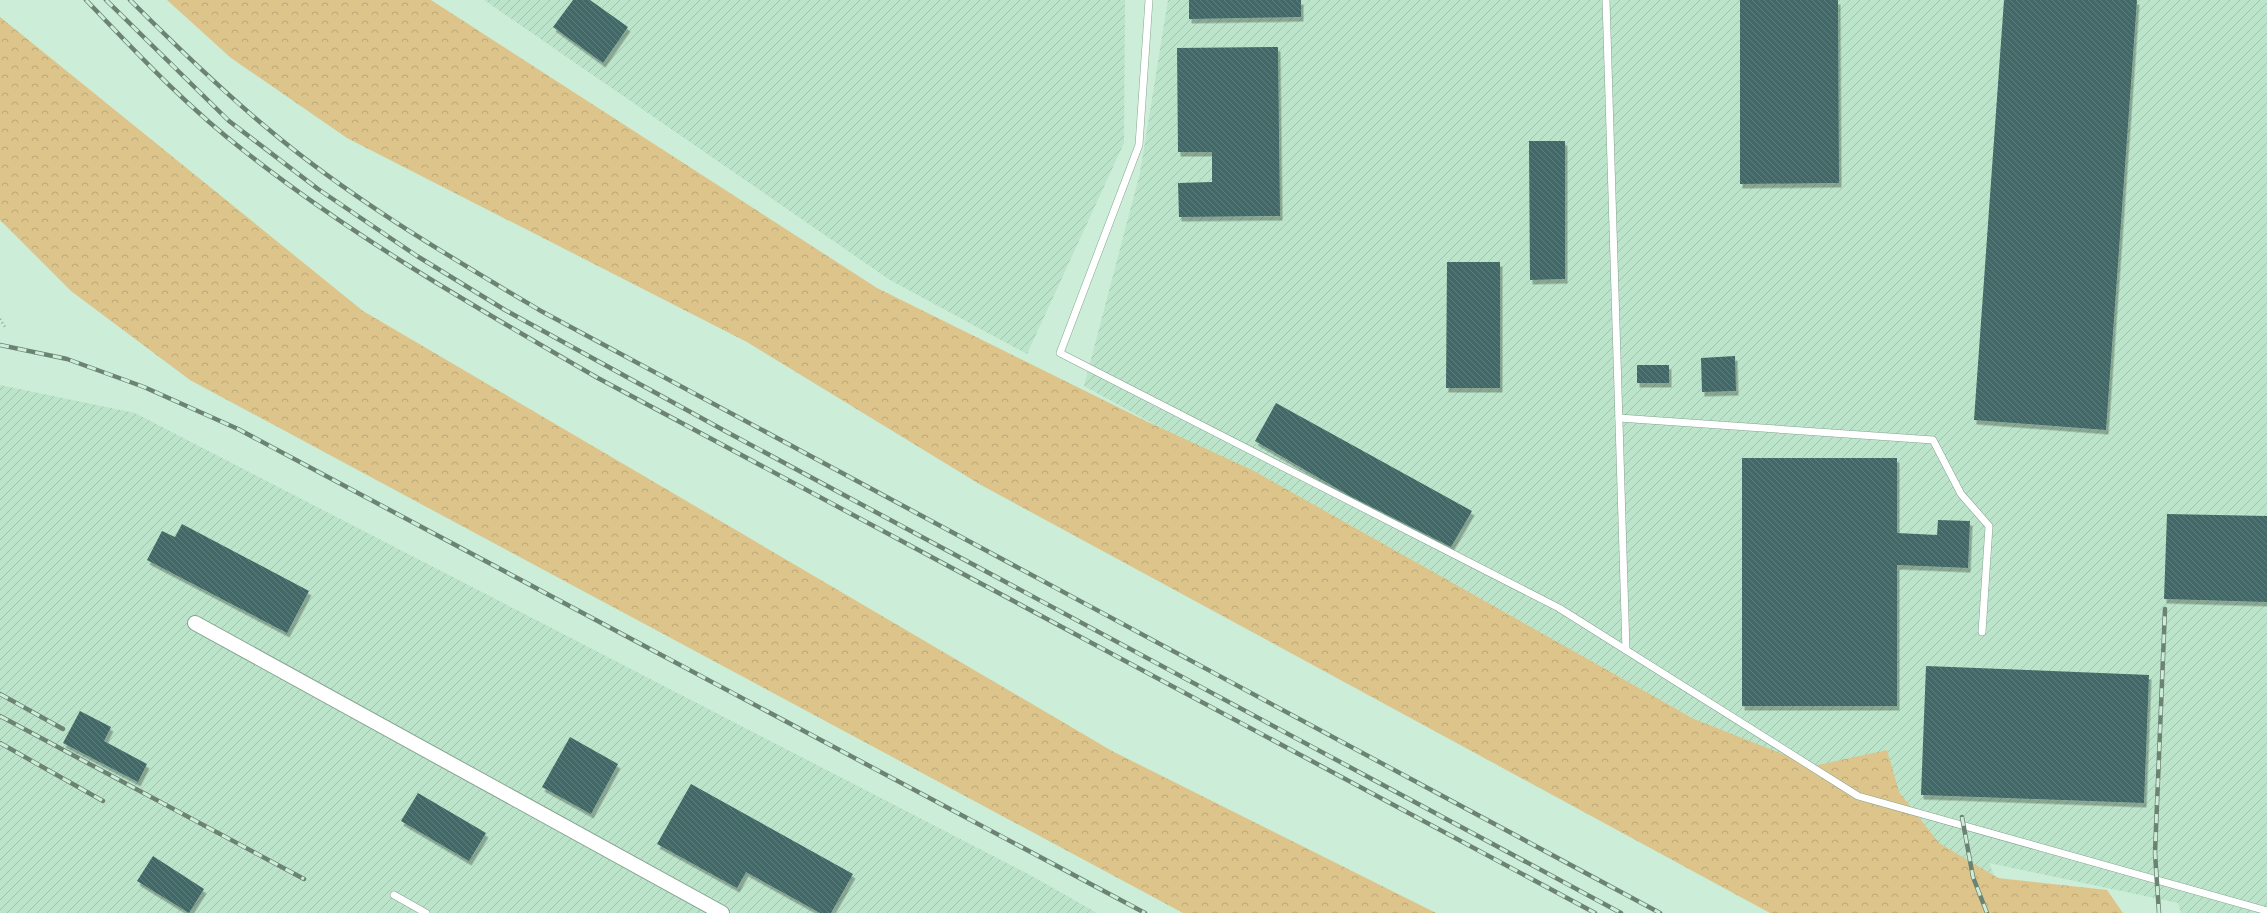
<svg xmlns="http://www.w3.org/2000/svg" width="2267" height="913" viewBox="0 0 2267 913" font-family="'PT Sans Narrow',sans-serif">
<defs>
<pattern id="industrial-furrows" width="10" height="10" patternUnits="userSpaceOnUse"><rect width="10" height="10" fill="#bce4ca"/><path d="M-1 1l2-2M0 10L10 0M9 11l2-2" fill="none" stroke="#a0c3ac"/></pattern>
<pattern id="forest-crowns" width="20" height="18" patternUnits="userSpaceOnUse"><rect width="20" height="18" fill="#ddc48b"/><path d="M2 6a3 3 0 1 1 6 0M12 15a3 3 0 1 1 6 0" fill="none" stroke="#bca877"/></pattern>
<pattern id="building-back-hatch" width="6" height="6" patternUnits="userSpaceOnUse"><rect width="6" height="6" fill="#416967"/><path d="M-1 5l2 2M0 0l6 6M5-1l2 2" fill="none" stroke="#5e7d7b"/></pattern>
<filter id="shadow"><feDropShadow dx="2.5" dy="4.5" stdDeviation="0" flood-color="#0004"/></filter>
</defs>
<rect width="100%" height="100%" fill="#ccedd7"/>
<g fill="url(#industrial-furrows)">
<path d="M484 0H1125L1124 143 1027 354 890 280Z"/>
<path d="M1168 0H2267V913H2181L2178 903 1989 863 2010 913 1916 840 1084 386 1140 173Z"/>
<path d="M0 385 135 413 1032 876 1097 913H0Z"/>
</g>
<g fill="url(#forest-crowns)">
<path d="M167 0H431L877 288 1148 422 1254 471 1694 719 1813 766 1887 750 1899 792 1939 843 1998 878 2107 890 2123 913H1770L981 485 747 342 347 138 231 58Z"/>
<path d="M0 17 363 311 1112 751 1436 913H1183L190 380 71 291 0 220Z"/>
</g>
<g fill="url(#building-back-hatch)" filter="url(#shadow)">
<path d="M573 0H590L628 27 603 63 553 27Z"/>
<path d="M1189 0H1301V17L1189 19Z"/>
<path d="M1740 0H1838L1839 183 1740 184Z"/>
<path d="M2004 0H2137L2106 430 1974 420Z"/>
<path d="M1278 47 1280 216 1179 217 1178 183 1212 182V152H1178L1177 48Z"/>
<path d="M1529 141H1565V279L1530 280Z"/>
<path d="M1447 262H1500V388H1446Z"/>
<path d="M1735 356 1736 391 1702 392 1701 358Z"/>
<rect x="1637" y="365" width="32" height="18"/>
<path d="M1276 403 1472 511 1451 547 1350 496 1255 441Z"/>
<path d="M1742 458H1897V533L1937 535 1938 520 1970 521 1968 568 1897 565V706H1742Z"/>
<path d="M2167 514 2267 516V602L2164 599Z"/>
<path d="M182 524 309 591 287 633 147 560 162 531 175 537Z"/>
<path d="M1926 666 2149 675 2144 803 1921 795Z"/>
<path d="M80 711 111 727 104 741 147 764 138 782 63 743Z"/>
<path d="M570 737 618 764 591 814 542 787Z"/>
<path d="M691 784 853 874 831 913H820L746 872 737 888 657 844Z"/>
<path d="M418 793 486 833 469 861 401 821Z"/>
<path d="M153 856 204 889 189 913 137 881Z"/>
</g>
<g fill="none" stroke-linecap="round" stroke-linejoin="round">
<defs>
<g id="lane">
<path d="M1149 0 1139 145 1060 353 1559 608 1858 796 2267 911"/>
<path d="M1606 0 1626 650"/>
<path d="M1619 418 1933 440 1961 494 1989 526 1982 632"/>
<path d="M394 895 426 913"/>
</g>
<path id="street" d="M195 623 722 913"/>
</defs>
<use href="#lane" stroke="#85a590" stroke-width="8"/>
<use href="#street" stroke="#85a590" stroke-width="16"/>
<path stroke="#8fa998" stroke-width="2.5" stroke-dasharray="1 3" stroke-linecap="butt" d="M0 319 5 327"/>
<use href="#lane" stroke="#fff" stroke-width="7"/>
<use href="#street" stroke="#fff" stroke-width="14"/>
<defs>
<g id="rail">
<path d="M86 0C136 52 186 106 243 150 353 237 475 307 596 377L1595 913"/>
<path d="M106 0 229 121 318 189 417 256 505 310 725 431 1621 913"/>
<path d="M130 0C174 44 219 88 267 128 351 199 447 255 541 311L1660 913"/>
<path d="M0 345 67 359 144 387 238 429 1145 913"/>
<path d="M0 694 63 729"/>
<path d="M0 716 304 879"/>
<path d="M0 743 103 801"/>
<path d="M1962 817 1973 877 1987 913"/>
<path d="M2159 913 2155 853 2165 609"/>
</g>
</defs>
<use href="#rail" stroke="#6c8374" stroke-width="4.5"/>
<use href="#rail" stroke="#ccedd7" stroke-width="3" stroke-dasharray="9" stroke-linecap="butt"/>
</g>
</svg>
